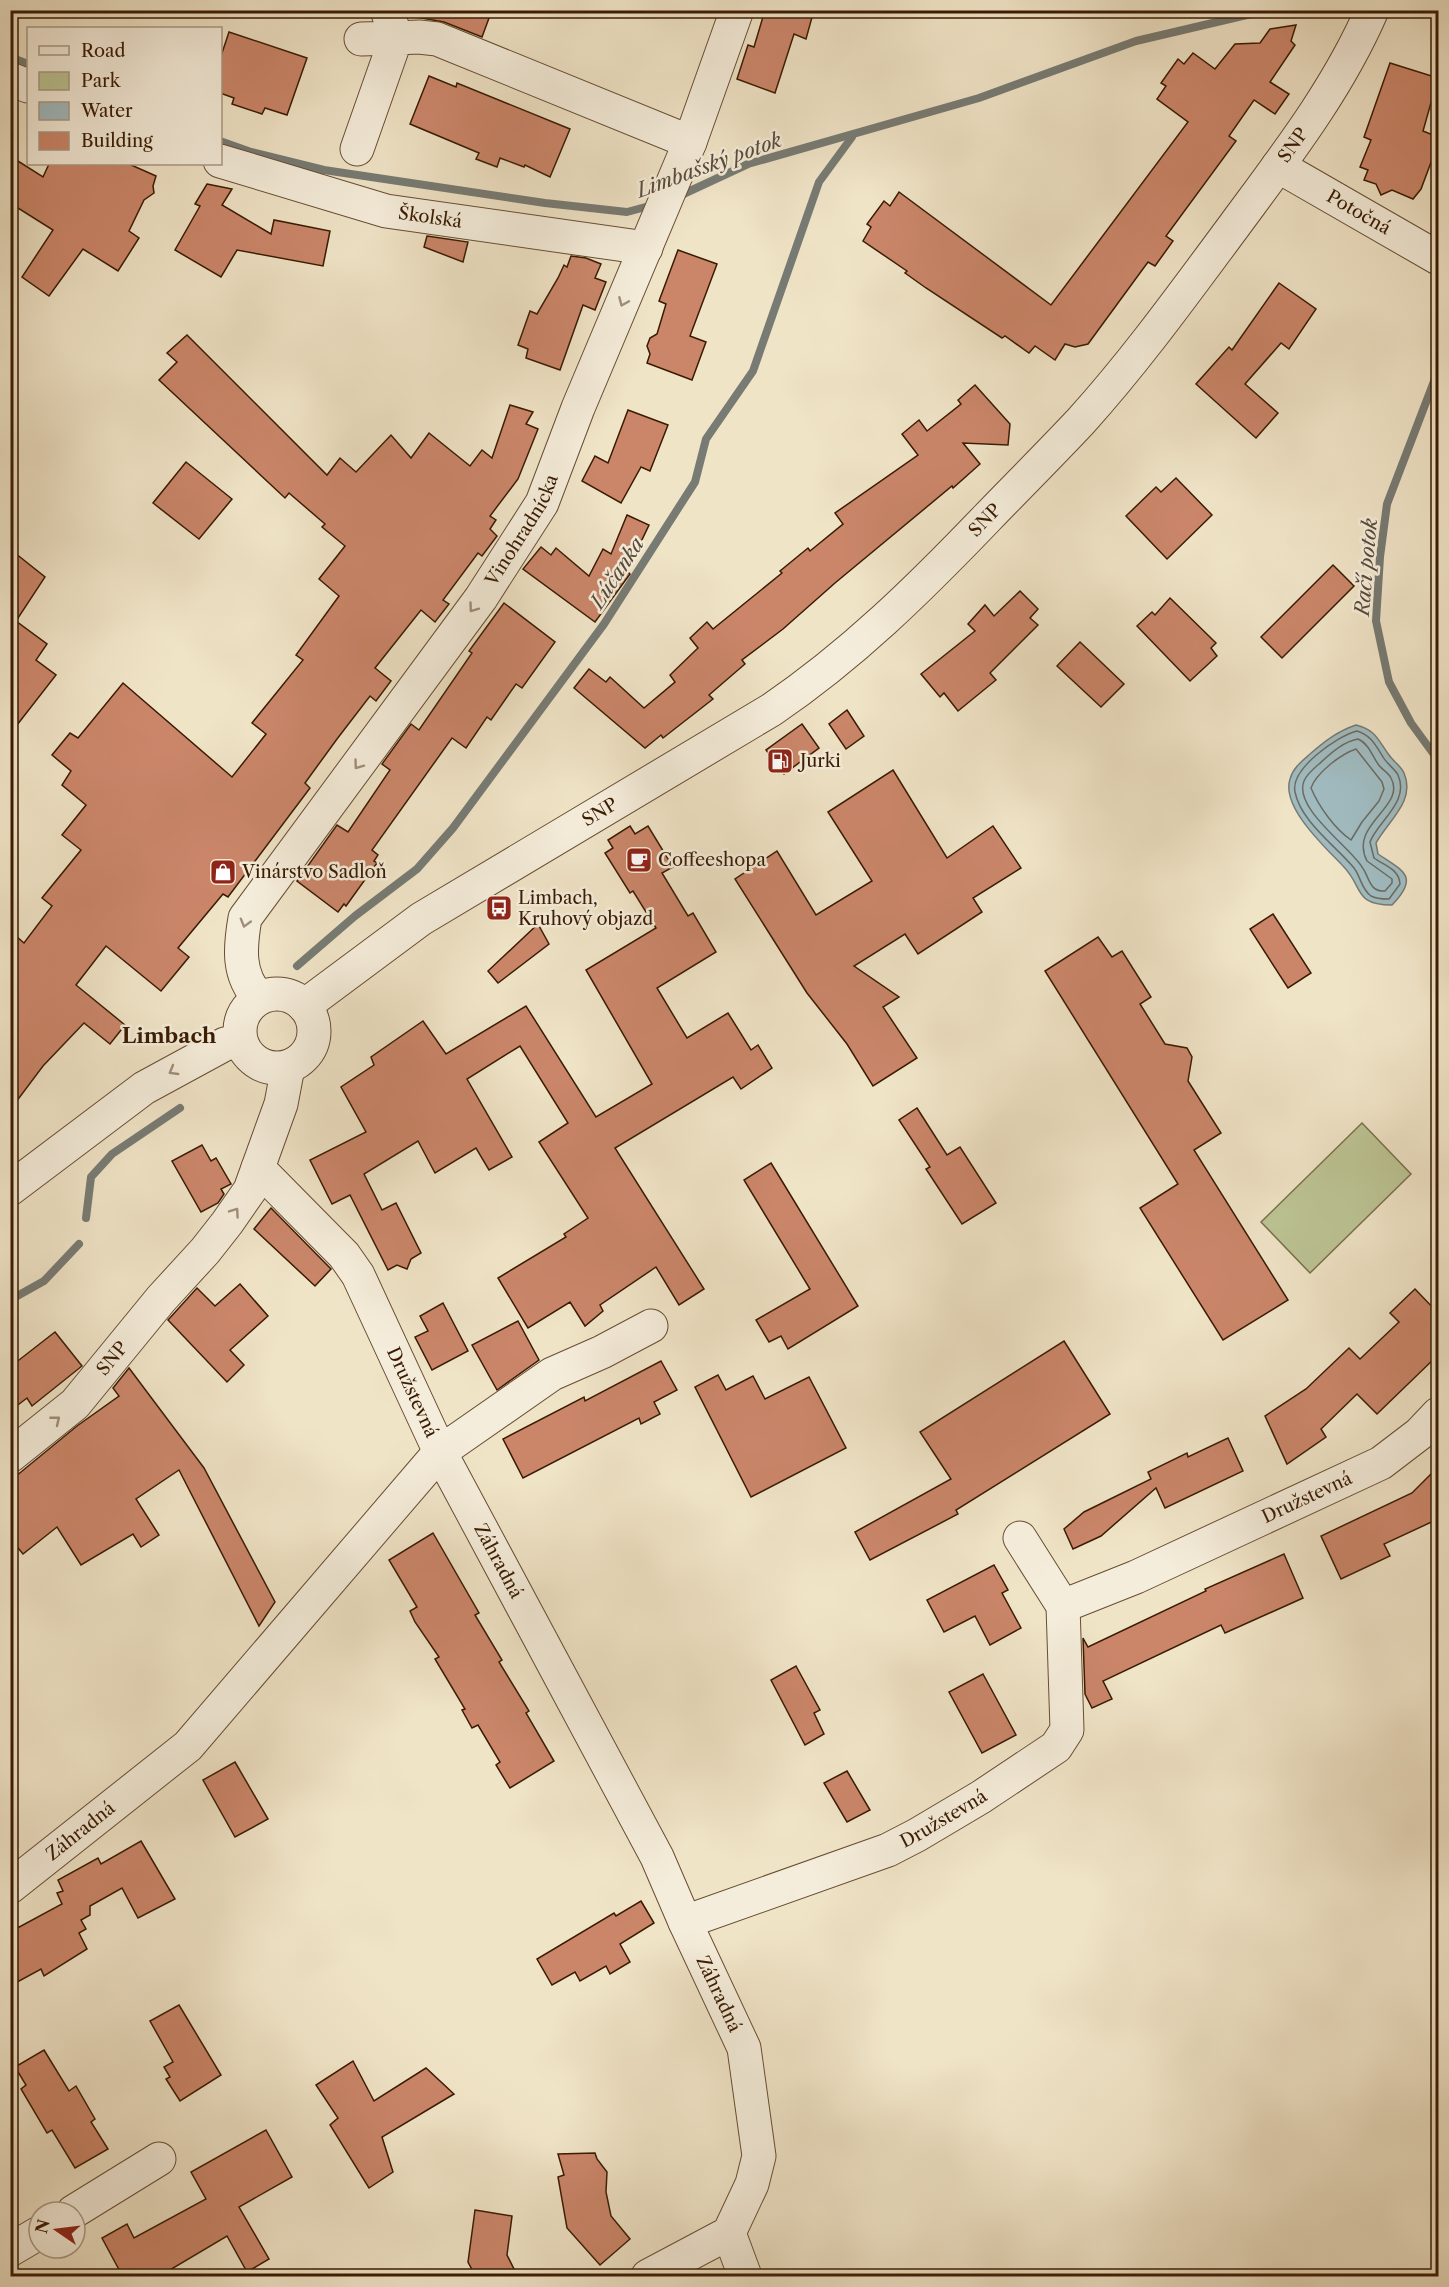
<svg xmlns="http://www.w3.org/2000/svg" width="1449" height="2287" viewBox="0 0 1449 2287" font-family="'Libre Caslon Text',serif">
<rect width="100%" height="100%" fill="#f0e4c7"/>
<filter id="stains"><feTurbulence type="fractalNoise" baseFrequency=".00333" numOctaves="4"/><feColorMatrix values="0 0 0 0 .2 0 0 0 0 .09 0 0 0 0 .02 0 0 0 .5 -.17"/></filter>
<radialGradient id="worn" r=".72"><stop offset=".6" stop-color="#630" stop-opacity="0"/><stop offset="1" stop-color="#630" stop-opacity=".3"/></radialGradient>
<path fill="#bcc494" stroke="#7a704b" stroke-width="1.5" d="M1362 1123 1411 1174 1310 1273 1261 1222Z"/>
<path fill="#a0bbc0" stroke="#777b74" stroke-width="1.5" d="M1356 725C1376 730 1378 740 1389 755 1393 761 1401 766 1404 773 1416 801 1388 821 1376 843L1378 854C1403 871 1420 876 1392 905 1353 905 1364 887 1343 866 1325 847 1281 807 1290 779 1293 768 1302 761 1310 754 1325 741 1338 731 1356 725Z"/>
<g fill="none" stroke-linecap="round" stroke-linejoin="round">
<g stroke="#6c6b61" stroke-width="1.5">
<path d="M1357 731C1371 735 1376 746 1383 757 1387 764 1395 769 1398 775 1410 802 1378 821 1370 842L1374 858C1385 866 1399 869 1400 884L1389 899C1382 899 1376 899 1371 896 1361 889 1361 877 1354 868 1336 846 1301 822 1295 792 1290 769 1337 736 1357 731Z"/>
<path d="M1358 739C1368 743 1372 755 1378 764 1381 769 1388 772 1391 778 1407 807 1348 824 1367 861L1392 879V883L1385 891C1369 892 1370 878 1362 867 1350 847 1293 808 1304 781 1307 774 1313 769 1319 764 1330 754 1342 742 1358 739Z"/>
<path d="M1356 749 1382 782 1384 789 1379 801 1362 822 1351 840C1335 829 1319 807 1311 788 1316 773 1341 754 1356 749Z"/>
</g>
<g stroke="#777b74" stroke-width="8">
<path d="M10 57 28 64"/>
<path d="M220 141 251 152 324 170 545 203 627 212 653 205"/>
<path d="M677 197 748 164 979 98 1136 41 1268 10"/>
<path d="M1438 371 1387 504 1380 557 1376 621 1389 682 1411 723 1438 760"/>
<path d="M297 966 355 916 417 869 453 828 604 624 695 482 706 439 753 371 819 182 852 137H850"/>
<path d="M86 1218 91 1177 112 1154 180 1108"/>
<path d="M10 1300 44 1281 79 1244"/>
</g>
</g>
<g fill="#cb866a" stroke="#391b02" stroke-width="1.5">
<path d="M411 10H492L482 37 444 22 410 16Z"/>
<path d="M765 10H814L806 39 794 34 775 93 737 79 748 45 754 47Z"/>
<path d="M1296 25 1291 41 1295 45 1270 82 1289 94 1275 114 1254 100 1229 136 1236 141 1166 236 1173 241 1155 266 1148 262 1088 344 1075 347 1065 344 1055 360 1035 346 1029 353 1005 336 1002 338 926 288 905 273 907 271 863 241 871 227 867 224 884 201 890 206 899 192 1051 305 1188 122 1157 99 1166 86 1161 83 1178 59 1184 64 1193 53 1215 69 1235 44 1260 43 1270 29Z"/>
<path d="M229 32 307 58 287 115 265 108 262 114 232 104 234 98 220 93V59Z"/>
<path d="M1390 63 1438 78 1423 131 1438 137V159L1433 157 1421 189 1413 199 1392 190 1381 195 1376 184 1364 180 1368 170 1360 167 1371 140 1364 137Z"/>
<path d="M429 76 456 87 457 83 570 129 550 177 525 165 524 167 500 158 497 167 476 159 479 153 410 124Z"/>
<path d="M10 156 43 177 49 164H129L156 176 153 186 154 193 144 200 129 231 139 238 118 271 83 249 49 296 22 277 53 230 10 203Z"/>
<path d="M207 184 232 189 222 205 271 234 274 220 330 231 323 266 237 250 221 277 175 250 200 206 195 204Z"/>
<path d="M427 236 468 242 463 262 424 247Z"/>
<path d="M678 250 717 264 690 336 706 342 692 380 647 363 650 354 647 346 650 338 657 334 666 304 659 301Z"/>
<path d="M571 256 586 258 601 264 595 278 606 282 595 310 583 305 560 370 526 358 528 349 518 345 530 311 537 314 558 278 564 265 567 267Z"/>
<path d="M1279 283 1316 309 1289 349 1281 343 1245 384 1278 413 1256 438 1196 384 1229 347 1232 350Z"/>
<path d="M187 335 327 475 340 458 356 472 391 435 411 458 429 433 470 466 482 450 492 458 510 405 533 412 526 424 538 429 518 479 490 516 496 520 490 529 497 536 482 556 478 553 443 600 449 604 435 622 421 610 375 668 391 681 376 701 370 696 337 739 305 783 310 788 228 897 223 894 178 948 189 957 161 991 106 946 76 985 125 1025 110 1044 84 1023 43 1066 10 1110V931L24 943 52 906 42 898 81 850 62 835 86 805 62 785 71 771 52 755 70 733 78 738 123 683 232 777 266 734 252 723 303 660 296 655 339 596 319 579 345 546 322 527 325 524 289 493 285 498 159 380 177 362 167 353Z"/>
<path d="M975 385 1010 424 1008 445 963 443 980 464 953 488 952 486 835 583 783 629 742 660 745 664 709 695 713 699 663 738 661 735 645 748 574 688 589 669 606 682 610 677 644 708 675 682 670 675 698 648 690 638 707 622 713 629 782 573 780 571 808 548 810 551 843 524 835 513 918 455 902 434 919 420 927 431 961 404 958 400Z"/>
<path d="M628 410 668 425 650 471 641 467 621 503 582 481 595 456 608 463Z"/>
<path d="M186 462 232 499 199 539 153 503Z"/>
<path d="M1176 478 1212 515 1167 559 1126 516 1156 487 1161 492Z"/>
<path d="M627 515 649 525 627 571 630 574 595 622 523 569 541 547 551 555 556 548 589 576 603 549 611 554Z"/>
<path d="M10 549 45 577 16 621 47 644 36 660 56 675 10 734Z"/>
<path d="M1333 565 1354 586 1282 658 1261 637Z"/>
<path d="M1020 591 1038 609 1030 618 1038 625 990 673 996 680 958 711 944 693 940 697 921 674 975 631 968 624 985 605 994 616Z"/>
<path d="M1170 598 1216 643 1211 648 1217 656 1190 681 1137 626 1152 612 1155 615Z"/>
<path d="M504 603 555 642 522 688 516 684 491 720 487 717 466 748 452 738 372 850 378 855 374 861 377 863 346 906 344 904 338 912 297 881 337 825 348 832 390 770 382 764 411 724 419 730 472 653 469 651Z"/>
<path d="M1080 642 1124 684 1101 707 1057 666Z"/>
<path d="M847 710 864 736 846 749 829 724Z"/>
<path d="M802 724 819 748 784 774 766 750Z"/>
<path d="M893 770 947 858 993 826 1021 868 973 898 982 912 918 954 905 934 854 966 899 997 883 1007 917 1058 873 1086 847 1044 807 993 735 879 777 851 816 915 872 881 828 812Z"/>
<path d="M630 826 635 834 648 826 673 867 662 873 688 916 693 913 716 952 657 988 687 1038 728 1013 751 1050 758 1045 772 1068 741 1089 733 1077 615 1148 704 1289 679 1305 656 1267 600 1305 603 1311 585 1326 570 1302 528 1328 498 1278 566 1237 564 1234 588 1218 539 1142 568 1123 520 1046 467 1079 512 1157 489 1170 476 1148 435 1173 418 1141 364 1174 382 1210 396 1203 421 1253 411 1259 407 1269 397 1265 388 1270 350 1195 332 1204 310 1160 366 1132 341 1087 374 1065 371 1057 423 1021 446 1054 526 1006 596 1117 652 1084 586 970 656 928 633 891 630 893 605 853 613 848 608 840Z"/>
<path d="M1273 914 1311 973 1288 988 1250 929Z"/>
<path d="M538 924 549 944 498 983 488 971Z"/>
<path d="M1098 937 1112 957 1122 951 1151 997 1140 1004 1165 1044 1187 1048 1192 1057 1188 1081 1221 1133 1194 1150 1288 1300 1223 1340 1140 1208 1178 1184 1045 971Z"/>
<path d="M917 1108 947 1155 960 1147 996 1203 962 1224 926 1169 930 1167 899 1120Z"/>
<path d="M202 1145 211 1161 216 1158 231 1184 221 1189 224 1194 218 1203 201 1212 172 1161Z"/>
<path d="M771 1163 858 1306 788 1349 781 1336 769 1342 756 1320 810 1289 744 1180Z"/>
<path d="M271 1208 331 1269 315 1286 254 1229Z"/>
<path d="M240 1284 268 1316 230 1350 244 1365 227 1382 168 1320 197 1288 215 1306Z"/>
<path d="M1415 1289 1438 1313V1355L1377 1414 1357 1394 1321 1429 1326 1437 1287 1464 1265 1416 1306 1389 1349 1348 1360 1359 1399 1322 1390 1313Z"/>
<path d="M443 1303 468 1351 432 1370 415 1337 428 1331 420 1316Z"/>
<path d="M518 1321 539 1360 497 1390 472 1345Z"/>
<path d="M55 1332 82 1366 32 1406 27 1398 10 1411V1367Z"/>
<path d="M1064 1341 1110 1414 956 1510 958 1514 870 1560 855 1532 951 1479 920 1432Z"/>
<path d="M661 1361 677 1390 654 1402 660 1414 641 1424 639 1418 523 1478 503 1439 584 1397 585 1401Z"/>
<path d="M129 1368 204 1468 275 1602 259 1626 179 1470 136 1499 159 1535 141 1547 133 1534 81 1565 57 1527 23 1554 10 1538V1481L77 1426 119 1396 113 1388Z"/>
<path d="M718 1375 726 1390 753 1376 765 1399 809 1377 846 1448 751 1497 695 1387Z"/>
<path d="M1228 1438 1243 1471 1165 1508 1156 1488 1101 1536 1073 1549 1064 1529 1084 1512 1151 1479 1148 1472 1187 1453 1188 1457Z"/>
<path d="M1438 1467V1519L1384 1544 1390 1556 1341 1579 1321 1536 1412 1493Z"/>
<path d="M433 1533 479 1613 475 1615 502 1660 499 1662 529 1711 526 1713 554 1761 510 1788 496 1765 500 1762 478 1725 472 1728 462 1710 465 1709 435 1659 439 1657 415 1622 410 1611 417 1607 389 1560Z"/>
<path d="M1284 1554 1303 1598 1225 1633 1221 1625 1103 1681 1112 1699 1092 1708 1085 1694 1083 1638 1088 1647 1206 1591 1205 1589Z"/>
<path d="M994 1565 1008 1590 1002 1593 1021 1628 990 1645 975 1616 944 1632 927 1600Z"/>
<path d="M796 1666 820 1710 814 1713 824 1734 805 1745 771 1680Z"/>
<path d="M983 1674 1016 1735 982 1753 949 1692Z"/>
<path d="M235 1762 268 1819 235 1837 203 1780Z"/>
<path d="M847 1771 870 1810 847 1822 824 1783Z"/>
<path d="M141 1841 175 1899 138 1918 122 1888 90 1906V1915L81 1920 86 1929 79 1933 87 1949 44 1976 41 1969 10 1986V1932L62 1904 57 1893 63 1891 58 1880 98 1858 101 1864Z"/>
<path d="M641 1901 654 1923 620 1944 630 1962 610 1974 606 1966 580 1981 575 1972 552 1985 537 1959 614 1913 616 1916Z"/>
<path d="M179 2005 221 2075 180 2101 166 2079 170 2077 164 2067 173 2062 150 2021Z"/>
<path d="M44 2050 69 2091 76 2086 95 2119 91 2122 108 2149 75 2168 52 2130 47 2133 21 2089 26 2085 15 2067Z"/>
<path d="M353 2061 374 2101 426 2068 454 2094 382 2137 393 2172 369 2188 330 2125 338 2118 316 2085Z"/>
<path d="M266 2130 292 2177 239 2207 269 2259 247 2272 227 2236 158 2277H123L102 2238 127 2224 134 2238 206 2199 191 2172Z"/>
<path d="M595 2153 597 2159 607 2172 606 2192 611 2216 630 2239 600 2265 567 2228 558 2177 564 2175 558 2154Z"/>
<path d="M475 2210 512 2216 507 2255 518 2277H476L468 2262Z"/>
</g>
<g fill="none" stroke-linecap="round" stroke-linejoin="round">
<defs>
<g id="minor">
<path d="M361 39 396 38 387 10"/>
<path d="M10 79 28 86"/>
<path d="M357 149 396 38 419 37 437 39 690 142"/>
<path id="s1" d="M220 161 386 211 646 248"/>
<path id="s2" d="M1278 166 1438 258"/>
<circle cx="277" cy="1031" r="37"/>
<path id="s3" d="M259 998C237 975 240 947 245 918L481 598 542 503 578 408 690 142 737 10"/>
<path id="s4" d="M304 1006 421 919 771 710C852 655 919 589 987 518 1018 486 1050 454 1081 421 1136 360 1185 292 1234 226 1284 158 1338 89 1372 10"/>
<path id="s5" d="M258 1168 344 1255 358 1275 440 1452 552 1374 602 1352 651 1326"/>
<path d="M10 1189 144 1088 225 1044 240 1041"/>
<path id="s6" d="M10 1456 75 1404 161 1299 205 1251 227 1223 250 1190 281 1104 288 1067"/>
<path id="s7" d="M1063 1606 1136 1577 1381 1463 1419 1434 1438 1414"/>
<path id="s8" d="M10 1887 188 1746 440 1452 657 1857 685 1922 744 2048 759 2156 752 2184 729 2233 648 2276"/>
<path id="s9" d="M685 1922 888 1850 917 1835 981 1797 1056 1747 1067 1730 1063 1606 1020 1538"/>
<path d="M73 2212 159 2159"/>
<path d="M729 2233 745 2276"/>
<path d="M10 2250 39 2233"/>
</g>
</defs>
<use href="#minor" stroke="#674d33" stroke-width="35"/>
<use href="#minor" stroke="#f5eddb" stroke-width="33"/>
</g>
<defs><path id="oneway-chevron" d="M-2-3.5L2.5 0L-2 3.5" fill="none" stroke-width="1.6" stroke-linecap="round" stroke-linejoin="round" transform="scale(1.5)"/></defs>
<g stroke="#a08e79">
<use href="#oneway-chevron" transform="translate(623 302) rotate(113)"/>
<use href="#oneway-chevron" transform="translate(473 608) rotate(126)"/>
<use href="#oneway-chevron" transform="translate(358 765) rotate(126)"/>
<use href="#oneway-chevron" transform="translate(245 923) rotate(106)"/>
<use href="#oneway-chevron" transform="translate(173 1071) rotate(150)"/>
<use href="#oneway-chevron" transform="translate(235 1212) rotate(-55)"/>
<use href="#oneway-chevron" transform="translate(56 1420) rotate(-39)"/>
</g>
<defs>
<symbol id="fuel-square" viewBox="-11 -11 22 22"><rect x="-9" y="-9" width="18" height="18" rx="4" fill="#8f2418" stroke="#f5eddb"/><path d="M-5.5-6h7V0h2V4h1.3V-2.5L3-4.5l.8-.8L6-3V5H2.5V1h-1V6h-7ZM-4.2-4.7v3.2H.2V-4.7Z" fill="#fff"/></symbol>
<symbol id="cafe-square" viewBox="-11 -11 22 22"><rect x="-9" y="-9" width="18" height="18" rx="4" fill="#8f2418" stroke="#f5eddb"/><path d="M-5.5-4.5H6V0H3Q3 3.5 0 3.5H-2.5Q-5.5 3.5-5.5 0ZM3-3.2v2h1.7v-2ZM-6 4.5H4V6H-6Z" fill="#fff"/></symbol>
<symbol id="shop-square" viewBox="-11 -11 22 22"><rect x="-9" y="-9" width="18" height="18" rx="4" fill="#8f2418" stroke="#f5eddb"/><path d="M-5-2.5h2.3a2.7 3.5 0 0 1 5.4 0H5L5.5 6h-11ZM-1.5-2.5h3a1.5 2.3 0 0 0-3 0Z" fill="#fff"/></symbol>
<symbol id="bus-square" viewBox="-11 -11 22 22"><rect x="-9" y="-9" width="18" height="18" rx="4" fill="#8f2418" stroke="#f5eddb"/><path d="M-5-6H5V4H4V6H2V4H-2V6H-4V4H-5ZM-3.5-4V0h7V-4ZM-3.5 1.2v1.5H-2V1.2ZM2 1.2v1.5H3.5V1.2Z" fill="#fff"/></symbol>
</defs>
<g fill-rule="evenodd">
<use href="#fuel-square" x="765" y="746" width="30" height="30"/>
<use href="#cafe-square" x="624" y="845" width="30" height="30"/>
<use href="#shop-square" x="208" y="857" width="30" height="30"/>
<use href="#bus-square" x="484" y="893" width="30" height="30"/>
</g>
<g text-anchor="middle" stroke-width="5" stroke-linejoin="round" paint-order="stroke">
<g font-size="18" fill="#391b02" stroke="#f5eddb">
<text dy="6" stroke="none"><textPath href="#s4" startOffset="1326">SNP</textPath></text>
<text dy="6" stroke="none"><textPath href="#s2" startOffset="93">Potočná</textPath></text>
<text dy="6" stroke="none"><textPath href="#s1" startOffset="218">Školská</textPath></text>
<text dy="6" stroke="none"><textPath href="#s4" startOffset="840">SNP</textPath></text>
<text dy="6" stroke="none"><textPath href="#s3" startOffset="562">Vinohradnícka</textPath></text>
<text dy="6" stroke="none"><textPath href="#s4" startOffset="354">SNP</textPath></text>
<text dy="6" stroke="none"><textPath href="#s6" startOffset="142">SNP</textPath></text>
<text dy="6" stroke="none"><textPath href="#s5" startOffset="276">Družstevná</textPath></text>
<text dy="6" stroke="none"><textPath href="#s7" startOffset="267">Družstevná</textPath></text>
<text dy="6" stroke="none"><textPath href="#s8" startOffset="738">Záhradná</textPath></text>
<text dy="6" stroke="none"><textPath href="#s9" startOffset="279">Družstevná</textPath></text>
<text dy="6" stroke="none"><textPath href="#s8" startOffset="90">Záhradná</textPath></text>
<text dy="6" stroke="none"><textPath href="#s8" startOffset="1224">Záhradná</textPath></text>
</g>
<g font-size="18" fill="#391b02" stroke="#f5eddb" text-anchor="start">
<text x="800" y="767">Jurki</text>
<text x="658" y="866">Coffeeshopa</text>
<text x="242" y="878">Vinárstvo Sadloň</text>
<text x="518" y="904">Limbach,<tspan x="518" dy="21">Kruhový objazd</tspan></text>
</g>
<g font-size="20" font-style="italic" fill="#584b3b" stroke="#f5eddb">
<text transform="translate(709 165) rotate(-20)" y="7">Limbašský potok</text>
<text transform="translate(1366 567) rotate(-85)" y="7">Račí potok</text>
<text transform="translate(617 573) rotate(-57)" y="7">Lúčanka</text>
</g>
<g font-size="21" font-weight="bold" fill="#391b02" stroke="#f5eddb">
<text x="169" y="1043">Limbach</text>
</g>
</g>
<rect width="1449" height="2287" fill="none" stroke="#f0e4c7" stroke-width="36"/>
<rect x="12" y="12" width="1425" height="2263" fill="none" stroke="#391b02" stroke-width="3"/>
<rect x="18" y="18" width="1413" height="2251" fill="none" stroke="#391b02" stroke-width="1.5"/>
<rect x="27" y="27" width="195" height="138" fill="#f5eddb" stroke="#aa9984" stroke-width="1.5"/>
<rect x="39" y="46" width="30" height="9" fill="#f5eddb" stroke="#aa9984" stroke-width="1.5"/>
<text x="81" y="57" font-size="18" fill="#391b02">Road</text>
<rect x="39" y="72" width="30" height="18" fill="#bcc494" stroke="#aa9984" stroke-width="1.5"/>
<text x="81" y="87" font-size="18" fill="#391b02">Park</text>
<rect x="39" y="102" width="30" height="18" fill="#a0bbc0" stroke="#aa9984" stroke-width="1.5"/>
<text x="81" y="117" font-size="18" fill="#391b02">Water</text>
<rect x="39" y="132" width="30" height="18" fill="#cb866a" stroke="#aa9984" stroke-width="1.5"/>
<text x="81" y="147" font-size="18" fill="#391b02">Building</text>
<g transform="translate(57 2230) rotate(284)"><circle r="28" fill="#f5eddb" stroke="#aa9984" stroke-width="1.5"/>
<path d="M0-4.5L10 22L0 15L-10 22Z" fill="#8f2418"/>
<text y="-9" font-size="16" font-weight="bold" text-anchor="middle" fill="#391b02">N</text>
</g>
<rect width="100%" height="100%" filter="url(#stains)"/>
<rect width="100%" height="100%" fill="url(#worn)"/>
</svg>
